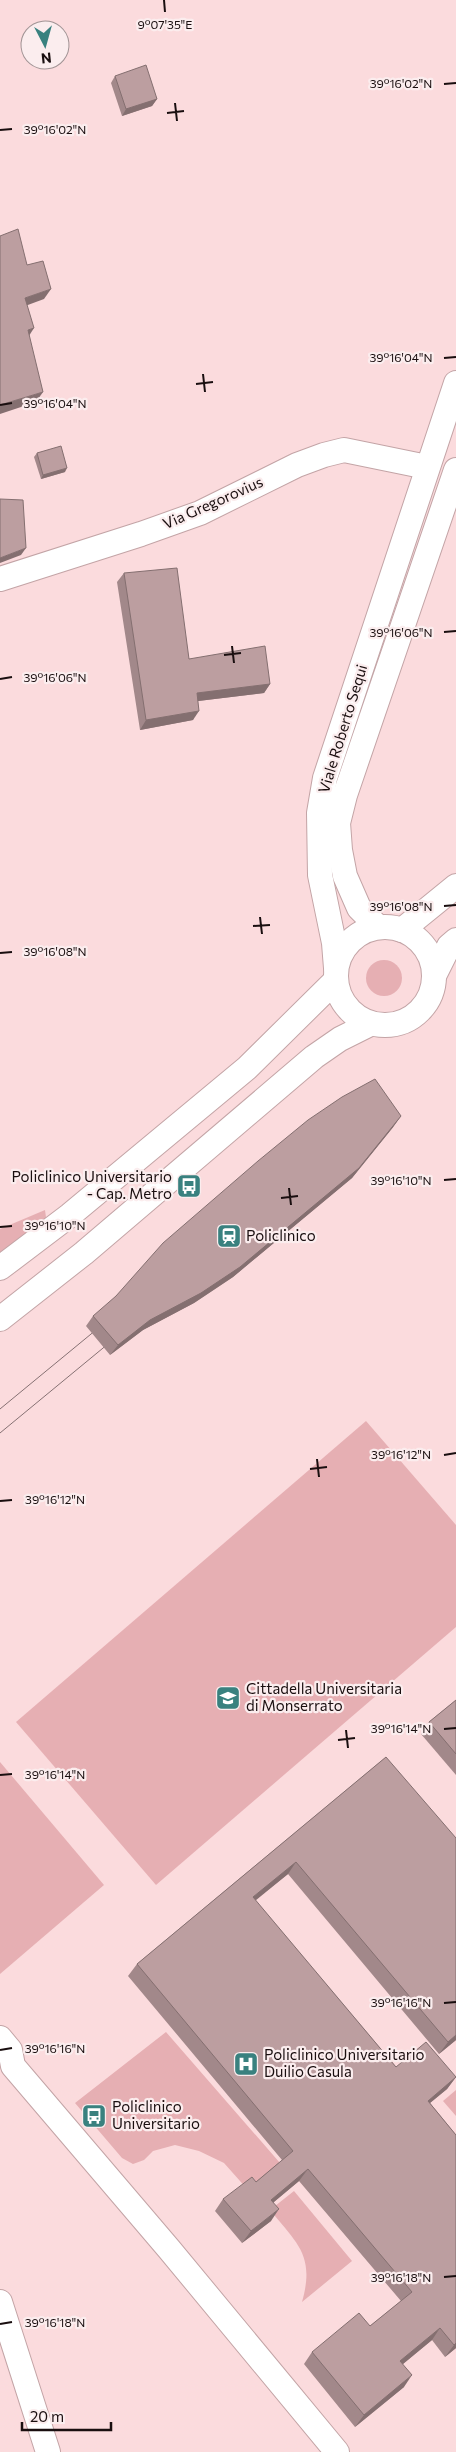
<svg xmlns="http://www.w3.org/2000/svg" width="456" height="2452" viewBox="0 0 456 2452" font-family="Commissioner,sans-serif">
<rect width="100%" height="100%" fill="#fbdbdd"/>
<g fill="#e6afb3">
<circle cx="384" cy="978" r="18"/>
<path d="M45 1210 48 1232 0 1269V1229Z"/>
<path d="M366 1421 456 1525V1627L156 1885 16 1722Z"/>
<path d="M0 1762 104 1885 0 1974Z"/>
<path d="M166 2032 280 2163 248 2190 224 2163 199 2151 175 2145 153 2151 144 2160 133 2164 122 2158 75 2103Z"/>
<path d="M456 2090V2116L443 2101Z"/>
<path d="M294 2191 352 2261 302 2302C315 2256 298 2244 270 2210Z"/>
</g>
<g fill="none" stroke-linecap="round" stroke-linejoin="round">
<defs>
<g id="street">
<path d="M0 579 141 534 200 513 297 465 324 455 344 450 427 467"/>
<circle cx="385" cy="976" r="49"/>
<path d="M378 927 359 908 345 876 340 850 338 823 345 795 456 470"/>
<path d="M402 930 456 886"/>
<path d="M336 968 334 943 320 875 319 813 325 778 456 383"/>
<path d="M435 974 449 946 456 940"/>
<path d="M0 1268 70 1215 247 1068 335 981"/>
<path d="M0 1319 84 1253 314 1057 340 1039 370 1024"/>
<path d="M0 2038 10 2050 13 2066 169 2249 337 2452"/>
<path d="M0 2302 48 2452"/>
</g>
</defs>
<use href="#street" stroke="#c3a4a6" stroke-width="26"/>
<use href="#street" stroke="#fff" stroke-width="24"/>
<g stroke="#867173" stroke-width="1">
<path d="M0 1409 102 1325"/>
<path d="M0 1433 114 1339"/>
</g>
</g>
<g fill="#a2888a">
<path d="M115 76 157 99 152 106 122 116 111 83Z"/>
<path d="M37 453 65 472 41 479 34 457Z"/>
<path d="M124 573 189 659 270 684 264 693 198 701 193 720 140 730 117 582Z"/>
<path d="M394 1126 352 1178 233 1277 194 1303 143 1330 110 1355 86 1326 93 1316Z"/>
<path d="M456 1700V1775L421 1734 429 1722Z"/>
<path d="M386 1757 456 2040 439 2054 288 1874 255 1900 396 2067 456 2077 447 2089 430 2103 456 2135V2348L445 2357 432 2340 403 2364 404 2387 355 2427 304 2364 312 2352 370 2326 401 2301 299 2181 274 2202 271 2221 242 2243 215 2211 223 2199 256 2182 282 2160 128 1976 137 1964Z"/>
</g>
<g fill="#846f70">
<path d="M157 99 152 106 122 116 126 109Z"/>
<path d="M51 289 44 299 17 309 25 298Z"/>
<path d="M34 328 27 339 28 330Z"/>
<path d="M43 392 36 402 0 414V405Z"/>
<path d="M67 468 65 472 41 479 43 475Z"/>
<path d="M26 548 21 555 0 563V558Z"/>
<path d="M270 684 264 693 190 702 197 693Z"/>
<path d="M199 711 193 720 140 730 146 720Z"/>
<path d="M401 1116 394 1126 352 1178 233 1277 194 1303 143 1330 110 1355 118 1345Z"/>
<path d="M296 1862 288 1874 245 1909 253 1897Z"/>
<path d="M456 2035V2040L439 2054 448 2042Z"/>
<path d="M456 2077 447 2089 419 2112 428 2101Z"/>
<path d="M308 2169 299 2181 263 2211 271 2200Z"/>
<path d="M279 2209 271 2221 242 2243 251 2231Z"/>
<path d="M440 2328 432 2340 392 2373 400 2361Z"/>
<path d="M456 2343V2348L445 2357 454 2345Z"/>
<path d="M412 2375 404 2387 355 2427 364 2415Z"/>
</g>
<g fill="#bc9ea0" stroke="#846f70">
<path d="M146 65 157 99 126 109 115 76Z"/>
<path d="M18 229 27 265 43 261 51 289 25 298 34 328 28 330 43 392 0 405V236Z"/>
<path d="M61 446 67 468 43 475 37 453Z"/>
<path d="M0 499 23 500 26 548 0 558Z"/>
<path d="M177 568 189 659 265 646 270 684 197 693 199 711 146 720 124 573Z"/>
<path d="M375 1079 401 1116 359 1168 240 1267 201 1293 150 1320 118 1345 93 1316 116 1296 163 1243 258 1161 308 1120 342 1097Z"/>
<path d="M456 1700V1754L429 1722Z"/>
<path d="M386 1757 456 1838V2035L448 2042 296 1862 253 1897 396 2067 426 2042 456 2077 428 2101 456 2135V2343L454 2345 440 2328 400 2361 412 2375 364 2415 312 2352 359 2313 370 2326 412 2292 308 2169 271 2200 279 2209 251 2231 223 2199 252 2177 256 2182 293 2151 137 1964Z"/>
</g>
<path fill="none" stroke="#190e0f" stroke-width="2" d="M164 0 165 12M444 84 456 83M175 103 177 121M167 113 184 111M0 130 12 129M444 358 456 357M203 374 205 392M196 384 213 382M0 405 12 403M444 632 456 631M232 646 234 663M224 655 241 653M0 679 12 677M444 906 456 905M260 917 262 934M253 926 270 925M0 953 12 952M444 1180 456 1179M289 1188 291 1205M281 1198 298 1196M0 1227 12 1226M444 1455 456 1453M317 1459 319 1477M310 1469 327 1467M0 1501 12 1500M444 1729 456 1728M346 1730 348 1748M338 1740 355 1738M0 1775 12 1774M444 2003 456 2002M0 2050 12 2048M444 2277 456 2276M0 2324 12 2322"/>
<defs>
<symbol id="bus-square" viewBox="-11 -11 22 22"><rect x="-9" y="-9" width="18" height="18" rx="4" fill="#39817f" stroke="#fbedee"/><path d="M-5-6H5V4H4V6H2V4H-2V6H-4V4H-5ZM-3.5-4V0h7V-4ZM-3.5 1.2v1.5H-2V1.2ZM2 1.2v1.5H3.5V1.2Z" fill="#fff"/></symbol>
<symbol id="station-square" viewBox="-11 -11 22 22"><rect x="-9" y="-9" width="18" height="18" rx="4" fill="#39817f" stroke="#fbedee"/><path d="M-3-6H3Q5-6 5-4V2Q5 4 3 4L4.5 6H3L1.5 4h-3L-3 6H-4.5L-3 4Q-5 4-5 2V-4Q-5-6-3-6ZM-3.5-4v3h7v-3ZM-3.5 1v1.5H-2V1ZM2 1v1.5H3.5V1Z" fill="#fff"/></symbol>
<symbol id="university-square" viewBox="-11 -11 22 22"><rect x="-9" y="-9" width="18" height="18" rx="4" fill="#39817f" stroke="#fbedee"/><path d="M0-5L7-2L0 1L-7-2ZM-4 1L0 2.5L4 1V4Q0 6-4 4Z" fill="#fff"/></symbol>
<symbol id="hospital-square" viewBox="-11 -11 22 22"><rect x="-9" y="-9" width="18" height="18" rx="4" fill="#39817f" stroke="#fbedee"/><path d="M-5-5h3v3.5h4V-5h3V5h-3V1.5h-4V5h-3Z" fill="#fff"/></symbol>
</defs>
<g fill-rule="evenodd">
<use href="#bus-square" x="175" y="1172" width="28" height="28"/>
<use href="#station-square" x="215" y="1222" width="28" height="28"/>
<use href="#university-square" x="214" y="1684" width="28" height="28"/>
<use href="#hospital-square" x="232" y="2050" width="28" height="28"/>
<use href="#bus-square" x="80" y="2102" width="28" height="28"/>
</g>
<g text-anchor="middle" stroke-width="4.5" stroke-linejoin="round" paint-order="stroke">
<g font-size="15" fill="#190e0f" stroke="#fbedee">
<text transform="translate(213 503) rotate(-24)" y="5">Via Gregorovius</text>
<text transform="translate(343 729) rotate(-73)" y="5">Viale Roberto Sequi</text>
</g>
<g font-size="15" fill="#190e0f" stroke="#fbedee" text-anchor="start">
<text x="172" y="1182" text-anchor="end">Policlinico Universitario<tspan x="172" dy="17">- Cap. Metro</tspan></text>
<text x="246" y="1241">Policlinico</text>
<text x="246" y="1694">Cittadella Universitaria<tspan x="246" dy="17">di Monserrato</tspan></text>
<text x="264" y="2060">Policlinico Universitario<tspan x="264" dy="17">Duilio Casula</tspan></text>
<text x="112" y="2112">Policlinico<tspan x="112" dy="17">Universitario</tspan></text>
</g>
</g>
<g font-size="12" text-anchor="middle" fill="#190e0f" stroke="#fbedee" stroke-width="4.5" stroke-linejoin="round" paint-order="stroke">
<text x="165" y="29">9°07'35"E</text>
<text x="401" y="88">39°16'02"N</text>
<text x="55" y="134">39°16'02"N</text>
<text x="401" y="362">39°16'04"N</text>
<text x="55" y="408">39°16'04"N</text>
<text x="401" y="637">39°16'06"N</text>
<text x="55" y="682">39°16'06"N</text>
<text x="401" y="911">39°16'08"N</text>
<text x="55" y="956">39°16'08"N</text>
<text x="401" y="1185">39°16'10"N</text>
<text x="55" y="1230">39°16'10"N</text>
<text x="401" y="1459">39°16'12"N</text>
<text x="55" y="1504">39°16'12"N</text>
<text x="401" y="1733">39°16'14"N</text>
<text x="55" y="1779">39°16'14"N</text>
<text x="401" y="2007">39°16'16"N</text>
<text x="55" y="2053">39°16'16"N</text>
<text x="401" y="2282">39°16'18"N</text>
<text x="55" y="2327">39°16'18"N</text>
</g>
<g transform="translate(45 45) rotate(174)"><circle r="24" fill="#fbedee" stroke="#a19495"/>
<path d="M0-4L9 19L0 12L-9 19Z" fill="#39817f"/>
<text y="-8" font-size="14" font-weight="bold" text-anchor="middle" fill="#190e0f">N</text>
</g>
<path d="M22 2422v8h89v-8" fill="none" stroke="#190e0f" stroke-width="2.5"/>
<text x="30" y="2422" font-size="15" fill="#190e0f" stroke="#fbedee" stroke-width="4" paint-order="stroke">20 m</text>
</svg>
